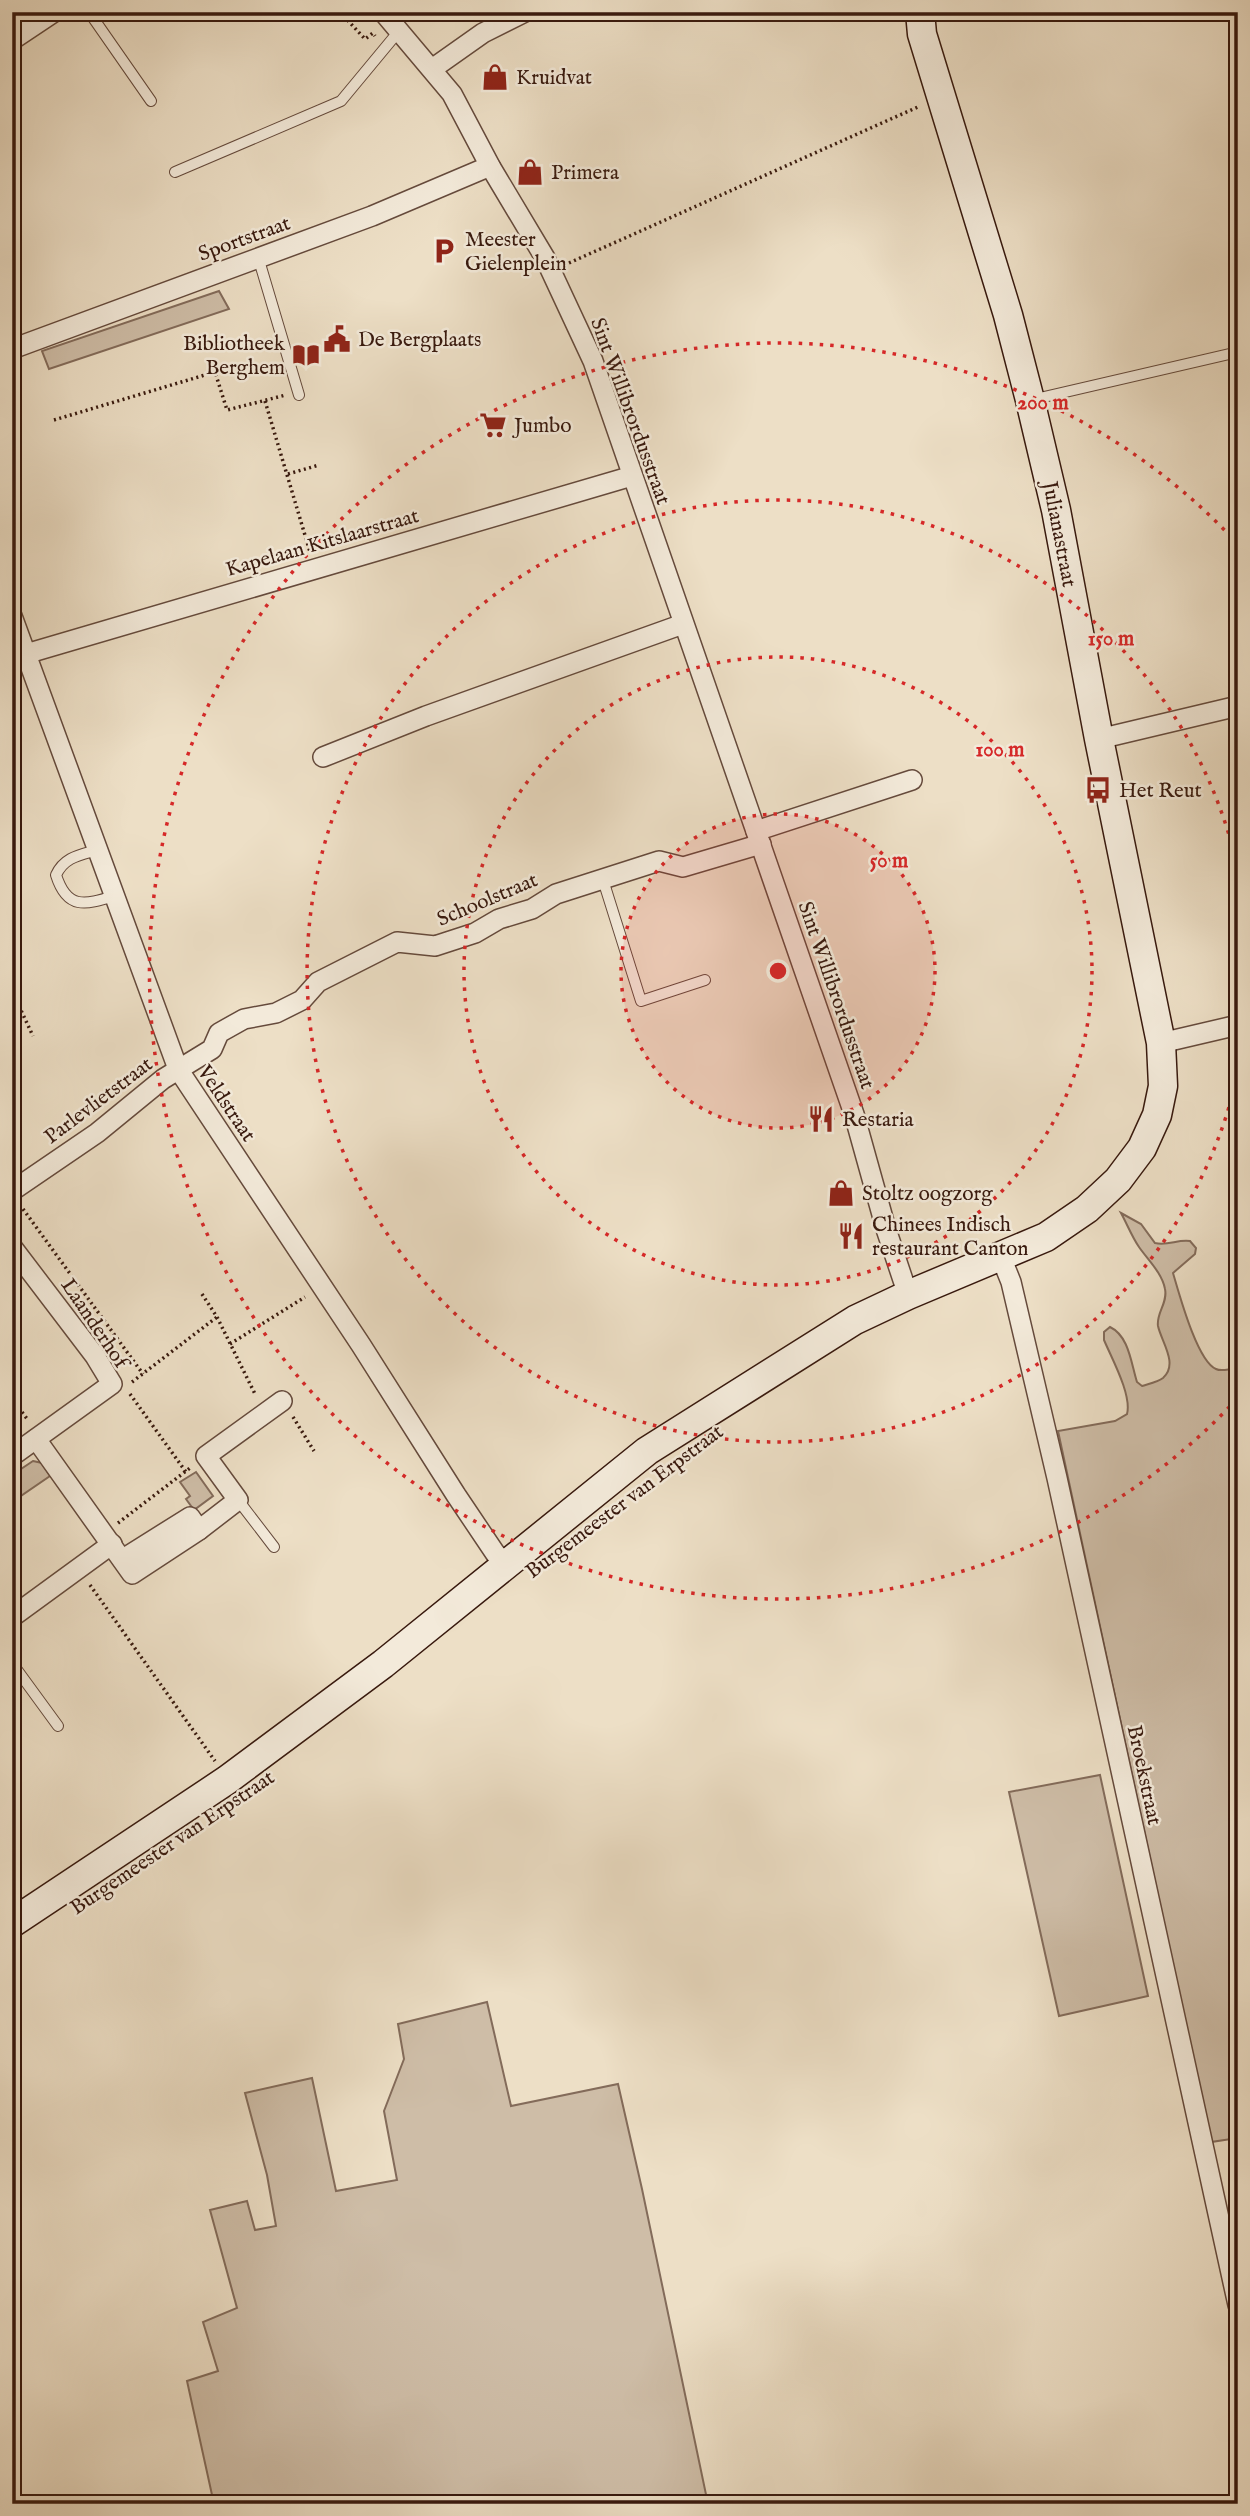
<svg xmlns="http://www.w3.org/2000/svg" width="1250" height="2516" viewBox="0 0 1250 2516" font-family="'IM FELL English',serif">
<rect width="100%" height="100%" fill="#eddfc6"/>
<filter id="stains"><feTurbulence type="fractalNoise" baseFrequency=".00286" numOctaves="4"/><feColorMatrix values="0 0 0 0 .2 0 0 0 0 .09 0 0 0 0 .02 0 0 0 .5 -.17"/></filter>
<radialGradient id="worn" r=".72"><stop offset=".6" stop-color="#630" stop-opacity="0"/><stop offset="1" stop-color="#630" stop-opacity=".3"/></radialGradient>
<g fill="#cebda7" stroke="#836b5a" stroke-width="2">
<path d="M219 291 229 309 49 369 42 351Z"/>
<path d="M1121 1213 1141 1224 1155 1243C1168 1246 1178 1239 1190 1241L1196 1248 1195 1254 1173 1273C1179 1293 1197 1361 1216 1369 1222 1372 1231 1369 1238 1367V2138L1211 2142 1058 1431 1115 1421 1127 1414C1132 1395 1112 1359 1104 1340V1332L1110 1327C1129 1336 1131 1363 1137 1382L1142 1386C1148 1384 1158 1382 1163 1378 1179 1364 1161 1341 1158 1326 1156 1313 1168 1303 1165 1289 1162 1273 1148 1260 1139 1247 1132 1237 1127 1224 1121 1213Z"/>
<path d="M33 1461 42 1463 50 1476 12 1502V1475Z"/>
<path d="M196 1472 213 1496 194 1510 186 1499 190 1496 180 1482Z"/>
<path d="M1100 1775 1148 1996 1059 2016 1009 1792Z"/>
<path d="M487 2002 511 2106 618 2084 642 2189 708 2504H214L187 2381 218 2371 203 2322 237 2308 210 2210 247 2201 255 2230 276 2226 267 2175 245 2093 312 2078 336 2191 397 2180 384 2111 404 2059 398 2024Z"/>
</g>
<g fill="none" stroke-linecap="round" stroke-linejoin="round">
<defs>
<g id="lane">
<path d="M89 12 151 101"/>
<path d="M175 172 341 101 399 31"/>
<path d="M258 257 299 395"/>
<path d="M1031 400 1238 352"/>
<path d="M97 850C80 855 64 857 56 875 67 910 85 905 114 896"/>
<path d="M603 880 641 1001 705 980"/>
<path d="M238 1500 274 1547"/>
<path d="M12 1663 58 1726"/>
</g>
<g id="street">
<path d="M383 12 452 94 490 166 545 258 593 361 854 1114 886 1229 908 1295"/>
<path d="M12 40 54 12"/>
<path d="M432 69 483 33 525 12"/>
<path d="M12 349 372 216 490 166"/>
<path d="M12 616 178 1069 361 1345 456 1495 495 1553 505 1564"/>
<path d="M12 658 632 476"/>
<path d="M1099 739 1238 706"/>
<path d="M323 757 426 716 683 624"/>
<path d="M756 831 912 780"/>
<path d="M1161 1043 1238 1025"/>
<path d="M12 1191 97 1133 163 1079 212 1049 219 1033 244 1019 276 1013 302 1000 318 982 397 942 435 946 475 933 499 919 532 909 556 894 659 861 683 867 761 844"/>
<path d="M12 1247 95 1356 112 1384 12 1456"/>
<path d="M1001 1257 1011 1282 1057 1478 1238 2305"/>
<path d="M36 1439 132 1574 199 1530 238 1500 206 1456 282 1401"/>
<path d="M123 1559 190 1517 199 1530"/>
<path d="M12 1617 112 1544"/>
</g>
<path id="secondary" d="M12 1923 227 1780 383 1664 647 1451 855 1320 908 1295 1046 1237 1087 1209 1118 1180 1142 1148 1157 1115 1163 1086 1161 1043 1099 739 1056 510 1030 400 1008 315 922 34 920 12"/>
</defs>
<use href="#lane" stroke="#654a3c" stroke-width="12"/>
<use href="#street" stroke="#654a3c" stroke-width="22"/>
<use href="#secondary" stroke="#38190e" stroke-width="31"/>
<g stroke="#38190e" stroke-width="3.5" stroke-dasharray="2 3.5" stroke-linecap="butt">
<path d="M340 12 365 39 373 33 375 36"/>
<path d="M569 263 920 106"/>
<path d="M265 401 310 552"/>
<path d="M54 420 215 372 227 410 286 395"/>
<path d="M288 474 319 465"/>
<path d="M12 991 33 1036"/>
<path d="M23 1209 143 1374"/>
<path d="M202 1294 217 1317 256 1396"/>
<path d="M230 1344 305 1297"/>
<path d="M132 1382 217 1317"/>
<path d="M130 1394 186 1472"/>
<path d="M12 1399 28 1420"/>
<path d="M293 1417 314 1451"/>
<path d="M118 1523 190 1468"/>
<path d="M90 1585 215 1761"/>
</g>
<use href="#lane" stroke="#f3eada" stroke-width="10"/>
<use href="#street" stroke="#f3eada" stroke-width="19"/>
<use href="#secondary" stroke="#f3eada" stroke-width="28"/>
</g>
<circle cx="778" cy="971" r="157" fill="#d62828" fill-opacity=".12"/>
<g fill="none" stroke="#d62828" stroke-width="3.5" stroke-dasharray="3.5 7">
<circle cx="778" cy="971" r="157"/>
<circle cx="778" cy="971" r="314"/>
<path d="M1237 1077A471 471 0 1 1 1237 865"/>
<path d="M1237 1399A628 628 0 1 1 1237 543"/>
</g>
<defs>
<symbol id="shop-bare" viewBox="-9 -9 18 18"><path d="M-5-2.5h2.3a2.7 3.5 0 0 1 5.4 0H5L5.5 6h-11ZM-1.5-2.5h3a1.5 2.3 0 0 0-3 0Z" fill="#8f2418" stroke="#f3eada" stroke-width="2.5" paint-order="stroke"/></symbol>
<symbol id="parking-bare" viewBox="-9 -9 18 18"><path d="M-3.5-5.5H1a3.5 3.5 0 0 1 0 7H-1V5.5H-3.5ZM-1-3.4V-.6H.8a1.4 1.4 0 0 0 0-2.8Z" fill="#8f2418" stroke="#f3eada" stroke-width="2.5" paint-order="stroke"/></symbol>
<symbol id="civic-bare" viewBox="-9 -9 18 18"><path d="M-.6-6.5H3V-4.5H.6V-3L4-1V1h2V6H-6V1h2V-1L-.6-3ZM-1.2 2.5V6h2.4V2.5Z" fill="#8f2418" stroke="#f3eada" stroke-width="2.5" paint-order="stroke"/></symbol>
<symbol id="library-bare" viewBox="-9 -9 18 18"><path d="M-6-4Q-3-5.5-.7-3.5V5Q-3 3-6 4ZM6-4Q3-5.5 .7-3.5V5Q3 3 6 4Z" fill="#8f2418" stroke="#f3eada" stroke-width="2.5" paint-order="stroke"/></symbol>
<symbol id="supermarket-bare" viewBox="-9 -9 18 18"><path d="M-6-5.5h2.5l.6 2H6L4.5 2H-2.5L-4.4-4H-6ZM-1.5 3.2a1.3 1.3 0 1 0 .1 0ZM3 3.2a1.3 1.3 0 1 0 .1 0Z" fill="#8f2418" stroke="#f3eada" stroke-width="2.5" paint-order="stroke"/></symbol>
<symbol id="bus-bare" viewBox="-9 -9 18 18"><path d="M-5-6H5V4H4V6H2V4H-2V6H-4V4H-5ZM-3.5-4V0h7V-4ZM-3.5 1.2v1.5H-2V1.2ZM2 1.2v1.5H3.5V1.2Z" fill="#8f2418" stroke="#f3eada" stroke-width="2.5" paint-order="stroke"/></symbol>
<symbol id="restaurant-bare" viewBox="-9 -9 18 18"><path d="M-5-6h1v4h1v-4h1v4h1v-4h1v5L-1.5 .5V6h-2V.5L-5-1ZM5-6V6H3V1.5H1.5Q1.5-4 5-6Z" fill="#8f2418" stroke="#f3eada" stroke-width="2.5" paint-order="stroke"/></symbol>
</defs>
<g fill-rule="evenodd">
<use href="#shop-bare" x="476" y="58" width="38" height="38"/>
<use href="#shop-bare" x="511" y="153" width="38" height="38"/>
<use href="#parking-bare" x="425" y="232" width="38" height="38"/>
<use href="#civic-bare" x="318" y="320" width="38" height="38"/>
<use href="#library-bare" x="287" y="336" width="38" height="38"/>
<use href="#supermarket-bare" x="474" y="406" width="38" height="38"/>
<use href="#bus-bare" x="1079" y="771" width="38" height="38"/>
<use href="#restaurant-bare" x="802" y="1100" width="38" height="38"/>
<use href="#shop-bare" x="822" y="1174" width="38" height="38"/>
<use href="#restaurant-bare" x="832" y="1217" width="38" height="38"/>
</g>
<g text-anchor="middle" stroke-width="5" stroke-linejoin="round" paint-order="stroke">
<g font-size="21" fill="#38190e" stroke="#f3eada" text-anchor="start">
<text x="516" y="84">Kruidvat</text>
<text x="551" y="179">Primera</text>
<text x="465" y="246">Meester<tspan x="465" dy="24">Gielenplein</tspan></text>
<text x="358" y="346">De Bergplaats</text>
<text x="285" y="350" text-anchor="end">Bibliotheek<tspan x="285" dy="24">Berghem</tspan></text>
<text x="514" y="432">Jumbo</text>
<text x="1119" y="797">Het Reut</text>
<text x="842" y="1126">Restaria</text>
<text x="862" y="1200">Stoltz oogzorg</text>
<text x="872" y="1231">Chinees Indisch<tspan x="872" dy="24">restaurant Canton</tspan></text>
</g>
<g font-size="21" fill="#38190e" stroke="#f3eada">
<text transform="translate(244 238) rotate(-20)" y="7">Sportstraat</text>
<text transform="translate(631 411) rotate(70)" y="7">Sint Willibrordusstraat</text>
<text transform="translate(1060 534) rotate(79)" y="7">Julianastraat</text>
<text transform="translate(322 542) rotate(-16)" y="7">Kapelaan Kitslaarstraat</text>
<text transform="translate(487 899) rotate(-23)" y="7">Schoolstraat</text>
<text transform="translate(837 995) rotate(71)" y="7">Sint Willibrordusstraat</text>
<text transform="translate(98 1100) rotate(-37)" y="7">Parlevlietstraat</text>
<text transform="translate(227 1103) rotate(56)" y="7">Veldstraat</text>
<text transform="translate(95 1323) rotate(56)" y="7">Laanderhof</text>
<text transform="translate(624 1501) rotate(-37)" y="7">Burgemeester van Erpstraat</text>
<text transform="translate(1145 1775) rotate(78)" y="7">Broekstraat</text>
<text transform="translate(172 1842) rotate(-34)" y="7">Burgemeester van Erpstraat</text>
</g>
</g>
<circle cx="778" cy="971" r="10" fill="#d62828" stroke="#f3eada" stroke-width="3.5"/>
<g font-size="21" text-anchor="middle" font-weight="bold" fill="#d62828" stroke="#f3eada" stroke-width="5" stroke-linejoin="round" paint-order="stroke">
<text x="1043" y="409">200 m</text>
<text x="1111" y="645">150 m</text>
<text x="1000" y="756">100 m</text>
<text x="889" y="867">50 m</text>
</g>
<rect width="1250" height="2516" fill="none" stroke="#eddfc6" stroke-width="42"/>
<rect x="14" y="14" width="1222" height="2488" fill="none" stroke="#38190e" stroke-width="3.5"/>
<rect x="21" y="21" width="1208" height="2474" fill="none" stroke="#38190e" stroke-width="2"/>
<rect width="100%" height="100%" filter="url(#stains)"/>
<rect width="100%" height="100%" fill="url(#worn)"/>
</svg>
